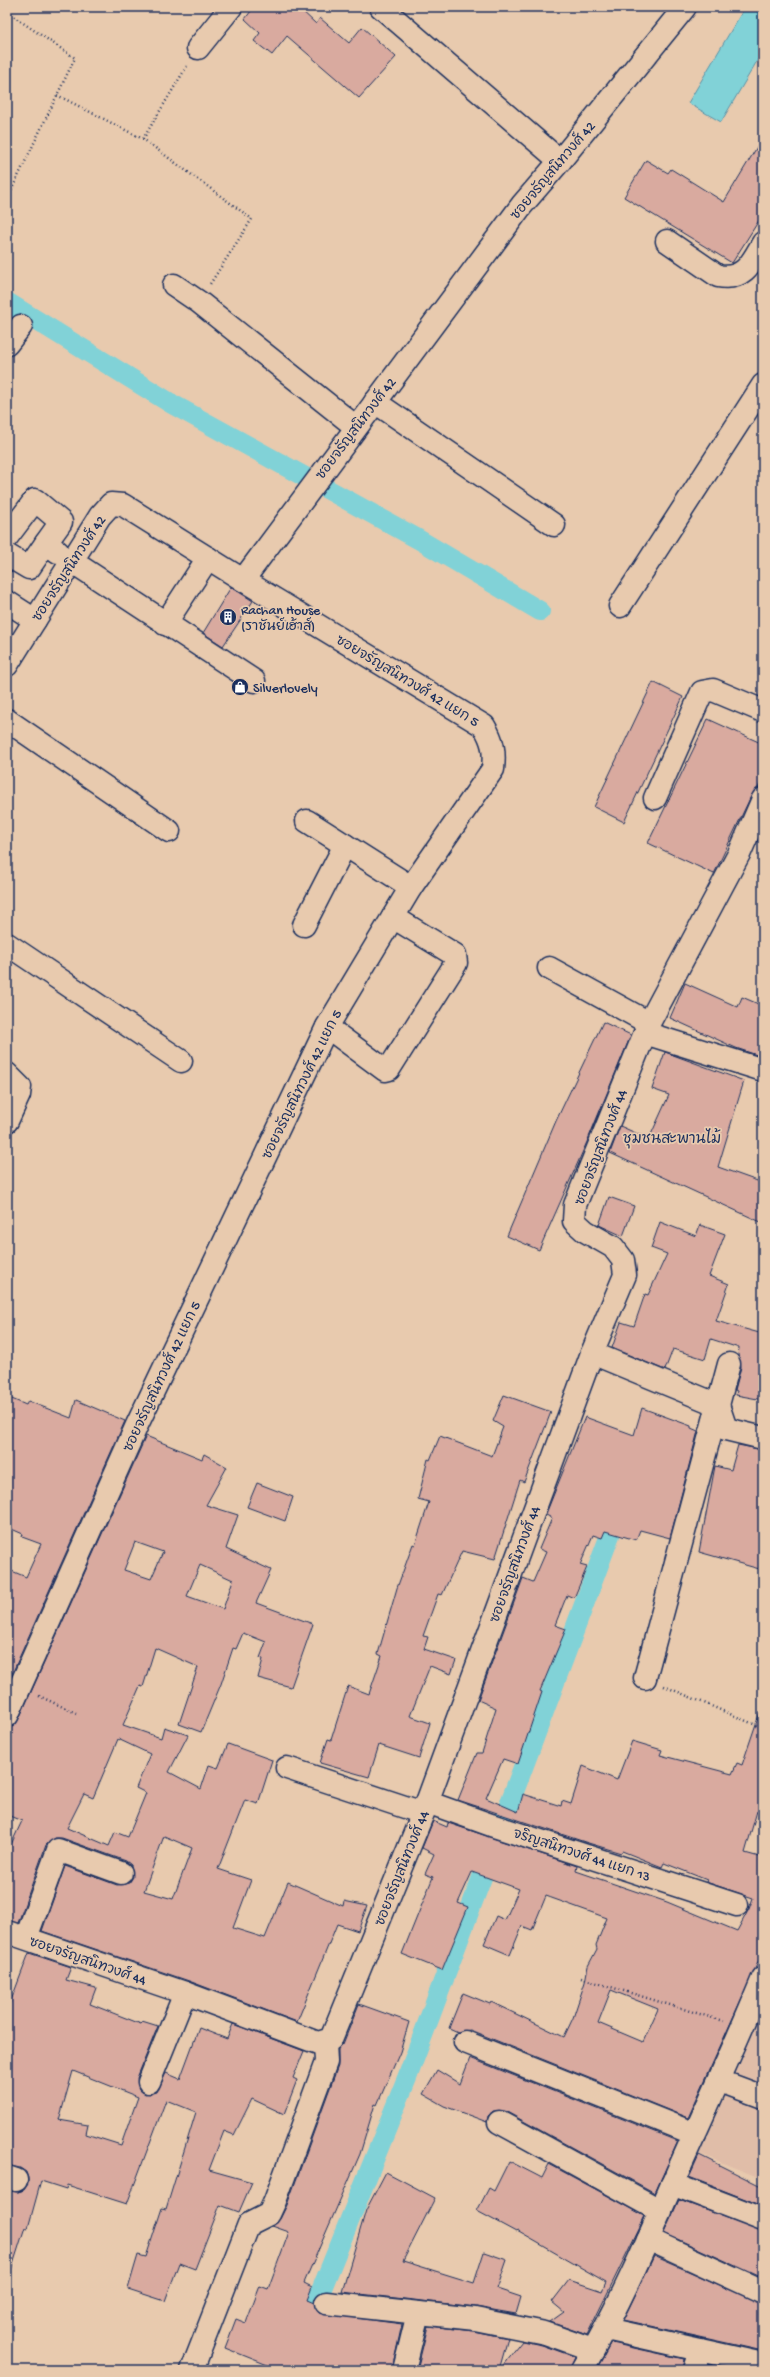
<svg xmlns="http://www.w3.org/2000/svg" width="770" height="2377" viewBox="0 0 770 2377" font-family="'Gochi Hand','Playpen Sans Thai',sans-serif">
<rect width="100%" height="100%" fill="#e8caae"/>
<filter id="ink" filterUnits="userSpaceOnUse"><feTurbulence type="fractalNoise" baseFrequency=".025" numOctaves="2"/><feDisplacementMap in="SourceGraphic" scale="8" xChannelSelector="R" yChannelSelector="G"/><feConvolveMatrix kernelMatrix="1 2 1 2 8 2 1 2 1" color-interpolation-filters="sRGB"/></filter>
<g filter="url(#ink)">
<path fill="#e0bda8" d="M763 1993V2179L695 2152Z"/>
<path fill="#81d2d7" stroke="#5891a7" d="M745 7H763V51L721 122 688 103Z"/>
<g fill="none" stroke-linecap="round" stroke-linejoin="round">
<g stroke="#81d2d7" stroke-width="20">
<path d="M7 302 172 404 418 539 540 611"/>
<path d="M289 2370 407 2078 610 1535"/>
</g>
</g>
<g fill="#d9aa9f" stroke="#1b2f5e" fill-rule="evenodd">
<path d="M254 7H298L316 24 320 18 349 43 362 27 396 57 359 98 287 36 272 55 254 41 260 33 245 19Z"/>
<path d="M763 137V214L732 263 624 197 646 160 668 173 671 169 724 202Z"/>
<path d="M231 587 253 601 223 646 203 633Z"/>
<path d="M653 682 683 697 624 822 594 807Z"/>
<path d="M708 719 763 744V778L758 788 752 794 714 874 648 843Z"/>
<path d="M685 983 738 1007 742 997 763 1006V1057L736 1048 670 1018Z"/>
<path d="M603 1022 631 1035 587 1142 539 1250 507 1236 556 1121Z"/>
<path d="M665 1052 744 1081 718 1167 763 1183V1223L610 1153 620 1126 649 1139 669 1095 652 1089Z"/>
<path d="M609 1197 634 1206 623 1236 599 1225Z"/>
<path d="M660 1222 696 1236 700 1225 725 1234 709 1276 729 1284 716 1321 763 1334V1400L736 1395 737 1391 735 1390 741 1367 738 1355 739 1348 711 1339 705 1359 673 1349 665 1370 612 1348 621 1322 634 1326 645 1294 648 1295 667 1254 651 1248Z"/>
<path d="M504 1395 551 1412 524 1482 520 1480 495 1559 462 1551 442 1595 438 1594 423 1636 428 1637 424 1649 456 1660 451 1674 430 1666 410 1716 430 1723 419 1758 379 1745 369 1777 320 1763 328 1739 331 1740 348 1686 369 1694 382 1656 378 1654 397 1588 413 1544 415 1545 429 1502 418 1499 428 1459 430 1460 440 1436 492 1456 503 1427 493 1421Z"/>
<path d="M7 1397 26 1405 28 1401 71 1418 76 1400 125 1421 7 1685V1569L26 1577 41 1544 22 1537 23 1534 7 1527Z"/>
<path d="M642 1408 691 1426V1428L698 1431 670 1538 640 1530 636 1540 605 1531 602 1538 593 1535 580 1565 587 1567 574 1598 567 1595 555 1625 566 1629 540 1691 542 1692 518 1764 503 1759 486 1798 518 1812 523 1794 561 1806 562 1801 571 1804 583 1766 617 1780 632 1741 662 1750 660 1755 732 1774 737 1763 742 1765 760 1712 763 1713V1813L757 1811 745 1853 763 1858V1951L688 2118 470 2030 458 2032 449 2028 463 1993 490 2004 491 2002 564 2037 573 2018 585 1982 588 1966 597 1949 596 1945 607 1918 546 1896 532 1930 522 1926 510 1955 484 1944 496 1916 505 1920 519 1889 472 1872 458 1903 468 1907 442 1970 402 1954 433 1877 425 1874 434 1854 422 1848 433 1821 447 1827 448 1823 577 1866 576 1871 667 1902 737 1931 749 1909 753 1898 706 1882 707 1880 664 1863 662 1867 622 1851 621 1853 585 1842 458 1800 477 1753H482L496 1708 478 1700 523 1578 533 1582 546 1552 539 1549 552 1518 546 1515 547 1511 585 1417 634 1435ZM611 1990 658 2009 643 2042 598 2023Z"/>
<path d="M146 1436 202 1459 204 1454 227 1467 206 1505 238 1515 226 1549 271 1570 256 1603 313 1624 291 1687 258 1678 263 1659 260 1658 266 1642 243 1633 236 1649 233 1648 221 1684 201 1732 179 1724 198 1667 155 1648 143 1687 140 1686 123 1725 161 1738 164 1727 188 1735 169 1772 201 1789 209 1765 218 1768 228 1744 272 1760 258 1804 245 1800 218 1869 251 1880 233 1928 265 1938 288 1882 343 1906 344 1901 367 1906 358 1931 337 1924 297 2022 189 1981 42 1931 65 1866 117 1885 129 1883 133 1877 131 1865 126 1861 62 1838H55L46 1845 18 1923 7 1920V1853L22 1821 7 1815V1728L14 1726 18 1721ZM135 1542 163 1552 151 1579 124 1570ZM200 1565 233 1580 223 1609 187 1596ZM118 1739 150 1754 136 1788 146 1793 128 1837 115 1832 109 1846 67 1828 84 1794 93 1798ZM164 1836 192 1848 173 1899 144 1891Z"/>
<path d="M738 1445 763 1450V1570L699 1552 715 1466 731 1470Z"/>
<path d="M257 1483 293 1497 285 1521 247 1507Z"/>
<path d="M29 1953 71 1967 66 1980 96 1988 90 2004 141 2024 142 2021 158 2026 137 2078 139 2089 145 2094 157 2092 166 2073 180 2079 199 2028 227 2039 233 2024 304 2051 293 2078 297 2080 284 2114 252 2099 234 2135 224 2131 209 2170 252 2182 239 2212 220 2205 195 2269 179 2263 165 2301 128 2289 138 2255 146 2257 162 2208 166 2209 196 2112 166 2100 127 2204 67 2185 66 2189 41 2181 28 2228 25 2227 10 2274H7V2208L11 2191 18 2192 24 2190 28 2184V2178L26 2172 20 2168 7 2165V2011ZM73 2071 138 2097 121 2145 86 2134 88 2125 59 2120Z"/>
<path d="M359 2004 409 2022 400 2052 377 2105 375 2104 360 2154 304 2283 312 2287 307 2300 314 2303 319 2313 402 2324 392 2370H280L225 2348 236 2319 246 2323 260 2286 268 2289 289 2232 272 2226 280 2219 287 2205 338 2066V2049L343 2044Z"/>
<path d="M470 2058 678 2141 655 2193 505 2111H493L488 2116 487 2122 444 2106 423 2094 437 2070 460 2084Z"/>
<path d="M699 2155 763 2187V2206L689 2177Z"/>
<path d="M509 2161 542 2178 549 2164 645 2216 587 2335 550 2322 564 2312 552 2302 569 2280 602 2291 606 2282 517 2231 516 2232 477 2211 489 2188 494 2191Z"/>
<path d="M386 2172 435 2198 403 2261 474 2283 484 2252 507 2260 497 2289 521 2297 516 2314 476 2307 342 2292 366 2210Z"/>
<path d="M679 2200 763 2231V2278L664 2233Z"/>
<path d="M654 2256 763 2304V2351L623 2320Z"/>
<path d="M428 2326 473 2331 508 2338 499 2370 522 2341 542 2345 575 2357 570 2370H417Z"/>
<path d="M611 2343 684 2359 682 2370H596Z"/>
<path d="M709 2365 732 2370H707Z"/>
</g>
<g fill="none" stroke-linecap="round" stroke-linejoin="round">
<defs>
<g id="minor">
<path d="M381 7 560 161"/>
<path d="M198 48 231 7"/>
<path d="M667 241 718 276C744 281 752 262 763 243"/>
<path d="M174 285 199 302 356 427"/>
<path d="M7 344 21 326"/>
<path d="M375 402 554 525"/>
<path d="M7 537 35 500 61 522 46 543"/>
<path d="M7 555 29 568 46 543 58 552"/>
<path d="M82 568 254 681"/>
<path d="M243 580 522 205 560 161 685 7"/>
<path d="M7 602 35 620"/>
<path d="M620 606 763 385"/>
<path d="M165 624 208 558"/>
<path d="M7 665 100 516 111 504 123 505 243 580 484 726C493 741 495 751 493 769L411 887 327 1027 137 1425 7 1716"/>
<path d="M7 720 169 831"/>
<path d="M655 798 702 692 713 690 763 711"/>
<path d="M307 821 411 887"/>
<path d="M304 925 345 845"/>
<path d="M7 944 181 1061"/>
<path d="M549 968 649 1023"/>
<path d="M327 1027 385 1070 389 1069 456 963 455 955 393 917"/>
<path d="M645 1033 763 1070"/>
<path d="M7 1074 20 1087 19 1095 7 1121"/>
<path d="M592 1353 718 1405 726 1429 763 1438"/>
<path d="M645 1678 729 1364"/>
<path d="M287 1768 423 1813"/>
<path d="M427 1802 491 1825 737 1905"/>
<path d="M7 1932 185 1993 318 2043 331 2039 423 1813 592 1353 625 1275 623 1260 613 1247 585 1231 574 1221 575 1205 649 1023 740 852 763 799"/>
<path d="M26 1938 58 1850 121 1873"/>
<path d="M465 2042 695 2134"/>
<path d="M720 2081 763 2097"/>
<path d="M149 2082 185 1993"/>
<path d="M499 2122 661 2211"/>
<path d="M7 2177 16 2180"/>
<path d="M672 2184 763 2219"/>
<path d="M648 2239 763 2292"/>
<path d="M326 2303 475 2319 545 2333 593 2350"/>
<path d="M606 2329 763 2364"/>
<path d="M192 2370 249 2224 269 2214 275 2201 326 2062 325 2043"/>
<path d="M404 2370 418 2313"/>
<path d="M582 2370C619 2307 648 2240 677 2173 706 2108 736 2044 763 1978"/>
<path d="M694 2370 700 2350"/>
</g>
</defs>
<use href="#minor" stroke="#1b2f5e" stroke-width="25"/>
<g stroke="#1b2f5e" stroke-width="2.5" stroke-dasharray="1 3" stroke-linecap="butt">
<path d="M7 12 75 58 11 191"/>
<path d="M57 95 143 139 252 219 210 284"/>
<path d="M143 139 187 66"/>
<path d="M664 1686 763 1728"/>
<path d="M39 1696 76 1713"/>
<path d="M581 1978 723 2021"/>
</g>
<use href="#minor" stroke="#e8caae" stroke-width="22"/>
</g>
</g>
<defs>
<symbol id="building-disc" viewBox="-11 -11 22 22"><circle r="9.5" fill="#1b2f5e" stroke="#e8caae"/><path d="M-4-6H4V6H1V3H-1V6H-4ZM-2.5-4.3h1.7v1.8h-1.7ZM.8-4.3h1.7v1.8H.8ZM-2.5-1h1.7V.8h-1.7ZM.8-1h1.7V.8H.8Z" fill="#fff"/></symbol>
<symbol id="shop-disc" viewBox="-11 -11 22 22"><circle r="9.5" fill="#1b2f5e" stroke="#e8caae"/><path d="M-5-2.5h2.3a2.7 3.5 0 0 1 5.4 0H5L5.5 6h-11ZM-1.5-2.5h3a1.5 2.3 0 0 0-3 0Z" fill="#fff"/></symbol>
</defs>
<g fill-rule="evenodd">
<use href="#building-disc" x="218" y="607" width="20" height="20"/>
<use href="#shop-disc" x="230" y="677" width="20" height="20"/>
</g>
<g text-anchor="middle" stroke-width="3.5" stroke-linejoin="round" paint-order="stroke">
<g font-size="14" fill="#1b2f5e" stroke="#e8caae">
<text transform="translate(552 170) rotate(-50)" y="5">ซอยจรัญสนิทวงศ์ 42</text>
<text transform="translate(355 428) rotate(-53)" y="5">ซอยจรัญสนิทวงศ์ 42</text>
<text transform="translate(68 568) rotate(-57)" y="5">ซอยจรัญสนิทวงศ์ 42</text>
<text transform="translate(408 680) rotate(31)" y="5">ซอยจรัญสนิทวงศ์ 42 แยก 5</text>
<text transform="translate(301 1084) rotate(-64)" y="5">ซอยจรัญสนิทวงศ์ 42 แยก 5</text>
<text transform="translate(600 1147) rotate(-69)" y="5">ซอยจรัญสนิทวงศ์ 44</text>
<text transform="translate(161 1376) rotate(-65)" y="5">ซอยจรัญสนิทวงศ์ 42 แยก 5</text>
<text transform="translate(514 1564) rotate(-70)" y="5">ซอยจรัญสนิทวงศ์ 44</text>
<text transform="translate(582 1854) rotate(18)" y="5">จริญสนิทวงศ์ 44 แยก 13</text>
<text transform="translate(401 1868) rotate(-68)" y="5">ซอยจรัญสนิทวงศ์ 44</text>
<text transform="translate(88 1960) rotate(19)" y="5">ซอยจรัญสนิทวงศ์ 44</text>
</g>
<g font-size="14" fill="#1b2f5e" stroke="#e8caae" text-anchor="start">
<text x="241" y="614">Rachan House<tspan x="241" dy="16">(ราชันย์เฮ้าส์)</tspan></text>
<text x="253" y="692">Silverlovely</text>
</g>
<g font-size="15" fill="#1b2f5e" stroke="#e8caae">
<text x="672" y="1143">ชุมชนสะพานไม้</text>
</g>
</g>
<rect width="770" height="2377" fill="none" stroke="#e8caae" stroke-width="24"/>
<rect x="12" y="12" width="746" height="2353" fill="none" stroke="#1b2f5e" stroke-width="1.5" filter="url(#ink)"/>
</svg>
